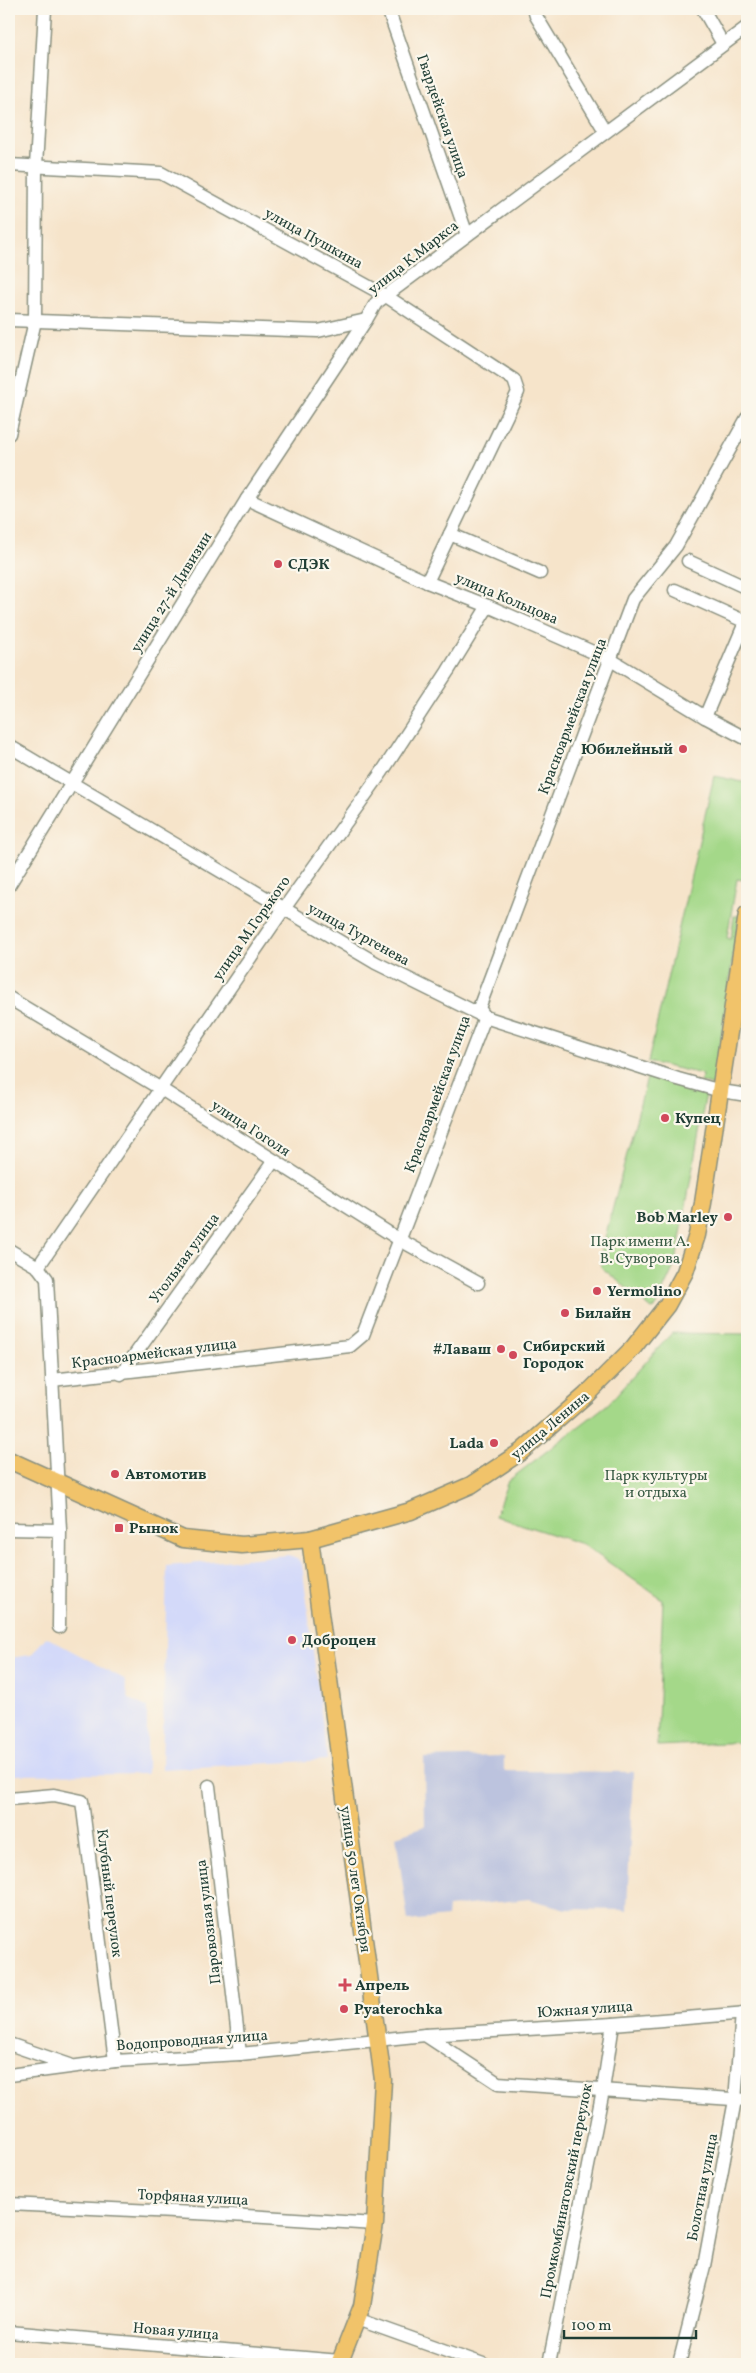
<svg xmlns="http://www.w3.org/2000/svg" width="756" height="2373" viewBox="0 0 756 2373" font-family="Vollkorn,serif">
<rect width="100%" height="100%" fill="#fbf7ec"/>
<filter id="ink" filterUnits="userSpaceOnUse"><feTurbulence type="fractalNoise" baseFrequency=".02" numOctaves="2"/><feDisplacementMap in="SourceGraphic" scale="10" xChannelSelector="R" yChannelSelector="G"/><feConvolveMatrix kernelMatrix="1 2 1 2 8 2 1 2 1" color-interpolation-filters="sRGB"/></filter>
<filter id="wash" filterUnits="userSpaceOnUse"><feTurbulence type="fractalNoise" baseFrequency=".0096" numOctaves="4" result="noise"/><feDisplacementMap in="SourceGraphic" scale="20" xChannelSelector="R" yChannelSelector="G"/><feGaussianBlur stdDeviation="1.12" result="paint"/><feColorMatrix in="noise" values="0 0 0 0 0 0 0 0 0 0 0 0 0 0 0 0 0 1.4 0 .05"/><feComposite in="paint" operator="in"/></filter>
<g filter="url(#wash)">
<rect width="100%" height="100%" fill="#f6e4ca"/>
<g fill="#d3d9f9">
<path d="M288 1555 297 1558 302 1564 327 1760 162 1769 167 1566Z"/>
<path d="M46 1637 124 1679 129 1699 147 1707V1774L9 1775V1658L31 1655Z"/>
</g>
<path fill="#bcc3de" d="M504 1756V1771L633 1772 627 1910 566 1909 529 1899 448 1907 447 1917 408 1921 396 1836 425 1826 424 1758Z"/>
<g fill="#a4d889" stroke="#628a5e">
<path d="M714 776 747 783V848L743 880 737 879 727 938 731 939 734 916H739L714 1086 701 1082 702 1074 648 1062Z"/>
<path d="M648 1074 706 1093 676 1262 655 1308 652 1309 601 1267 602 1249Z"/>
<path d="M672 1333 747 1334V1742L657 1746 663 1600 582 1544 495 1516 508 1481 608 1404Z"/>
</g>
</g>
<g filter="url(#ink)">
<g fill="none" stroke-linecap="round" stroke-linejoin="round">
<defs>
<g id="minor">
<path d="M388 9 467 235"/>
<path d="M534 9 536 16 605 131"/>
<path d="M703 9 723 44"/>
<path d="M9 165 161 173 386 296 514 380 518 392 427 582"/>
<path d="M9 320 318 331 366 320 376 303 747 27"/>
<path d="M9 434 35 321 36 166 45 9"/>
<path d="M247 499 427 582 488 606 611 660 705 717 747 739"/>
<path d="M450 534 540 573"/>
<path d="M688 561 747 588"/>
<path d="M675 590 746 622"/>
<path d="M705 717 747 618"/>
<path d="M9 746 376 963 485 1017 678 1079 721 1091 747 1095"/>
<path d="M9 885 247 499 366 320"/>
<path d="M9 998 161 1089 400 1240 478 1283"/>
<path d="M9 1250 38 1267 47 1279 60 1530 59 1627"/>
<path d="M38 1267 283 910 382 772 448 671 488 606"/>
<path d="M121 1374 273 1162"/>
<path d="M52 1380 350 1346 363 1335 485 1017 479 1008 633 599 676 546 747 418"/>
<path d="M9 1529 60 1530"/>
<path d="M209 1786 240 2054"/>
<path d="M9 1799 54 1795 82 1801 115 2061"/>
<path d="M425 2035 498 2083 747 2100"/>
<path d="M9 2044 70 2065"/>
<path d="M9 2075 115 2061 240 2054 425 2035 613 2024 747 2013"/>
<path d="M9 2204 215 2214 375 2224"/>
<path d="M357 2319 483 2364"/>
<path d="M9 2332 340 2361"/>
<path d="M549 2364 603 2090 613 2024"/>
<path d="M679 2364 704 2266 735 2100 742 2013"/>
</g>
<g id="major">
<path d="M9 1460 183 1539 242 1545 310 1539 411 1511 471 1485 522 1451 586 1395 633 1348 667 1305 685 1272 697 1235 703 1203 747 914"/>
<path d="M310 1539 383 2080 375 2224 362 2306 339 2364"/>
</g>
</defs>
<use href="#minor" stroke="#8a907f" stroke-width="15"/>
<use href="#major" stroke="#8a907f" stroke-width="19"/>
<use href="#minor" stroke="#fff" stroke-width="12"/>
<use href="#major" stroke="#f1c36a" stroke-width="16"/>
</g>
</g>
<g fill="#d1495b" stroke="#fbf7ec" stroke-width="2">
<circle cx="278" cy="564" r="5"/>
<circle cx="683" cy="749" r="5"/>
<circle cx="665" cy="1118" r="5"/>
<circle cx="728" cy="1217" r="5"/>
<circle cx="597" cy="1291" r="5"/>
<circle cx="565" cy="1313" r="5"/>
<circle cx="501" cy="1349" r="5"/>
<circle cx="513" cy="1355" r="5"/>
<circle cx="494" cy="1443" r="5"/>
<circle cx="115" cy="1474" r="5"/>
<rect x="114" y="1523" width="10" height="10" rx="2.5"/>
<circle cx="292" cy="1640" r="5"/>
<path d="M342.5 1977.5h5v5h5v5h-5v5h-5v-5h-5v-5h5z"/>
<circle cx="344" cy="2009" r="5"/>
</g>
<g text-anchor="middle" stroke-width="4.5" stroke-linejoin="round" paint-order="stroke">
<g font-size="15" fill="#1f3d34" stroke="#fbf7ec">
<text transform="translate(443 116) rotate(71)" y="5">Гвардейская улица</text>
<text transform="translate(314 238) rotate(29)" y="5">улица Пушкина</text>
<text transform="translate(413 257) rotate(-38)" y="5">улица К.Маркса</text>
<text transform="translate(171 592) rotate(-58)" y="5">улица 27-й Дивизии</text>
<text transform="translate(507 598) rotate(23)" y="5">улица Кольцова</text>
<text transform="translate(572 716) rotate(-69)" y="5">Красноармейская улица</text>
<text transform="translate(251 928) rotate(-55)" y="5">улица М.Горького</text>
<text transform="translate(359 934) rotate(29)" y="5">улица Тургенева</text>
<text transform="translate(437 1094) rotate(-70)" y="5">Красноармейская улица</text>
<text transform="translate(251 1128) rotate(33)" y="5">улица Гоголя</text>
<text transform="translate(184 1258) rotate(-54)" y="5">Угольная улица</text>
<text transform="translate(154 1353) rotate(-7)" y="5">Красноармейская улица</text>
<text transform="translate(550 1425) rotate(-40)" y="5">улица Ленина</text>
<text transform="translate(356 1879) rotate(82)" y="5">улица 50 лет Октября</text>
<text transform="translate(110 1893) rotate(83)" y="5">Клубный переулок</text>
<text transform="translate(208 1922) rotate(-97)" y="5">Паровозная улица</text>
<text transform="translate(585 2009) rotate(-4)" y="5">Южная улица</text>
<text transform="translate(192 2040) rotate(-4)" y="5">Водопроводная улица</text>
<text transform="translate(702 2187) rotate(-79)" y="5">Болотная улица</text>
<text transform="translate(566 2191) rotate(-79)" y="5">Промкомбинатовский переулок</text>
<text transform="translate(193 2197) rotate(3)" y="5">Торфяная улица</text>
<text transform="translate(176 2331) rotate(5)" y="5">Новая улица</text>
</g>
<g font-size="15" font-weight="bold" fill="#1f3d34" stroke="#fbf7ec" text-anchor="start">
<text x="288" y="569">СДЭК</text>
<text x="673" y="754" text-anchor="end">Юбилейный</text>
<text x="675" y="1123">Купец</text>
<text x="718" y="1222" text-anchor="end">Bob Marley</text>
<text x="607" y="1296">Yermolino</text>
<text x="575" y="1318">Билайн</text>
<text x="523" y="1351">Сибирский<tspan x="523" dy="17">Городок</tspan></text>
<text x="491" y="1354" text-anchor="end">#Лаваш</text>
<text x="484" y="1448" text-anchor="end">Lada</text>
<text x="125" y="1479">Автомотив</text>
<text x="129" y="1533">Рынок</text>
<text x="302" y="1645">Доброцен</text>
<text x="355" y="1990">Апрель</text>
<text x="354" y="2014">Pyaterochka</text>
</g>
<g font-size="15" fill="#3a5c45" stroke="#fbf7ec">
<text x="640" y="1246">Парк имени А.<tspan x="640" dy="17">В. Суворова</tspan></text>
<text x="656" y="1480">Парк культуры<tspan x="656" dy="17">и отдыха</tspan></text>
</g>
</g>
<rect width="756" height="2373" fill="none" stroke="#fbf7ec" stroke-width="30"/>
<path d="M564 2330v8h132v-8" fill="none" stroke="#1f3d34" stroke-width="2.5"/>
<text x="571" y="2330" font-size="15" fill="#1f3d34" stroke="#fbf7ec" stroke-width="4" paint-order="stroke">100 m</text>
</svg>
